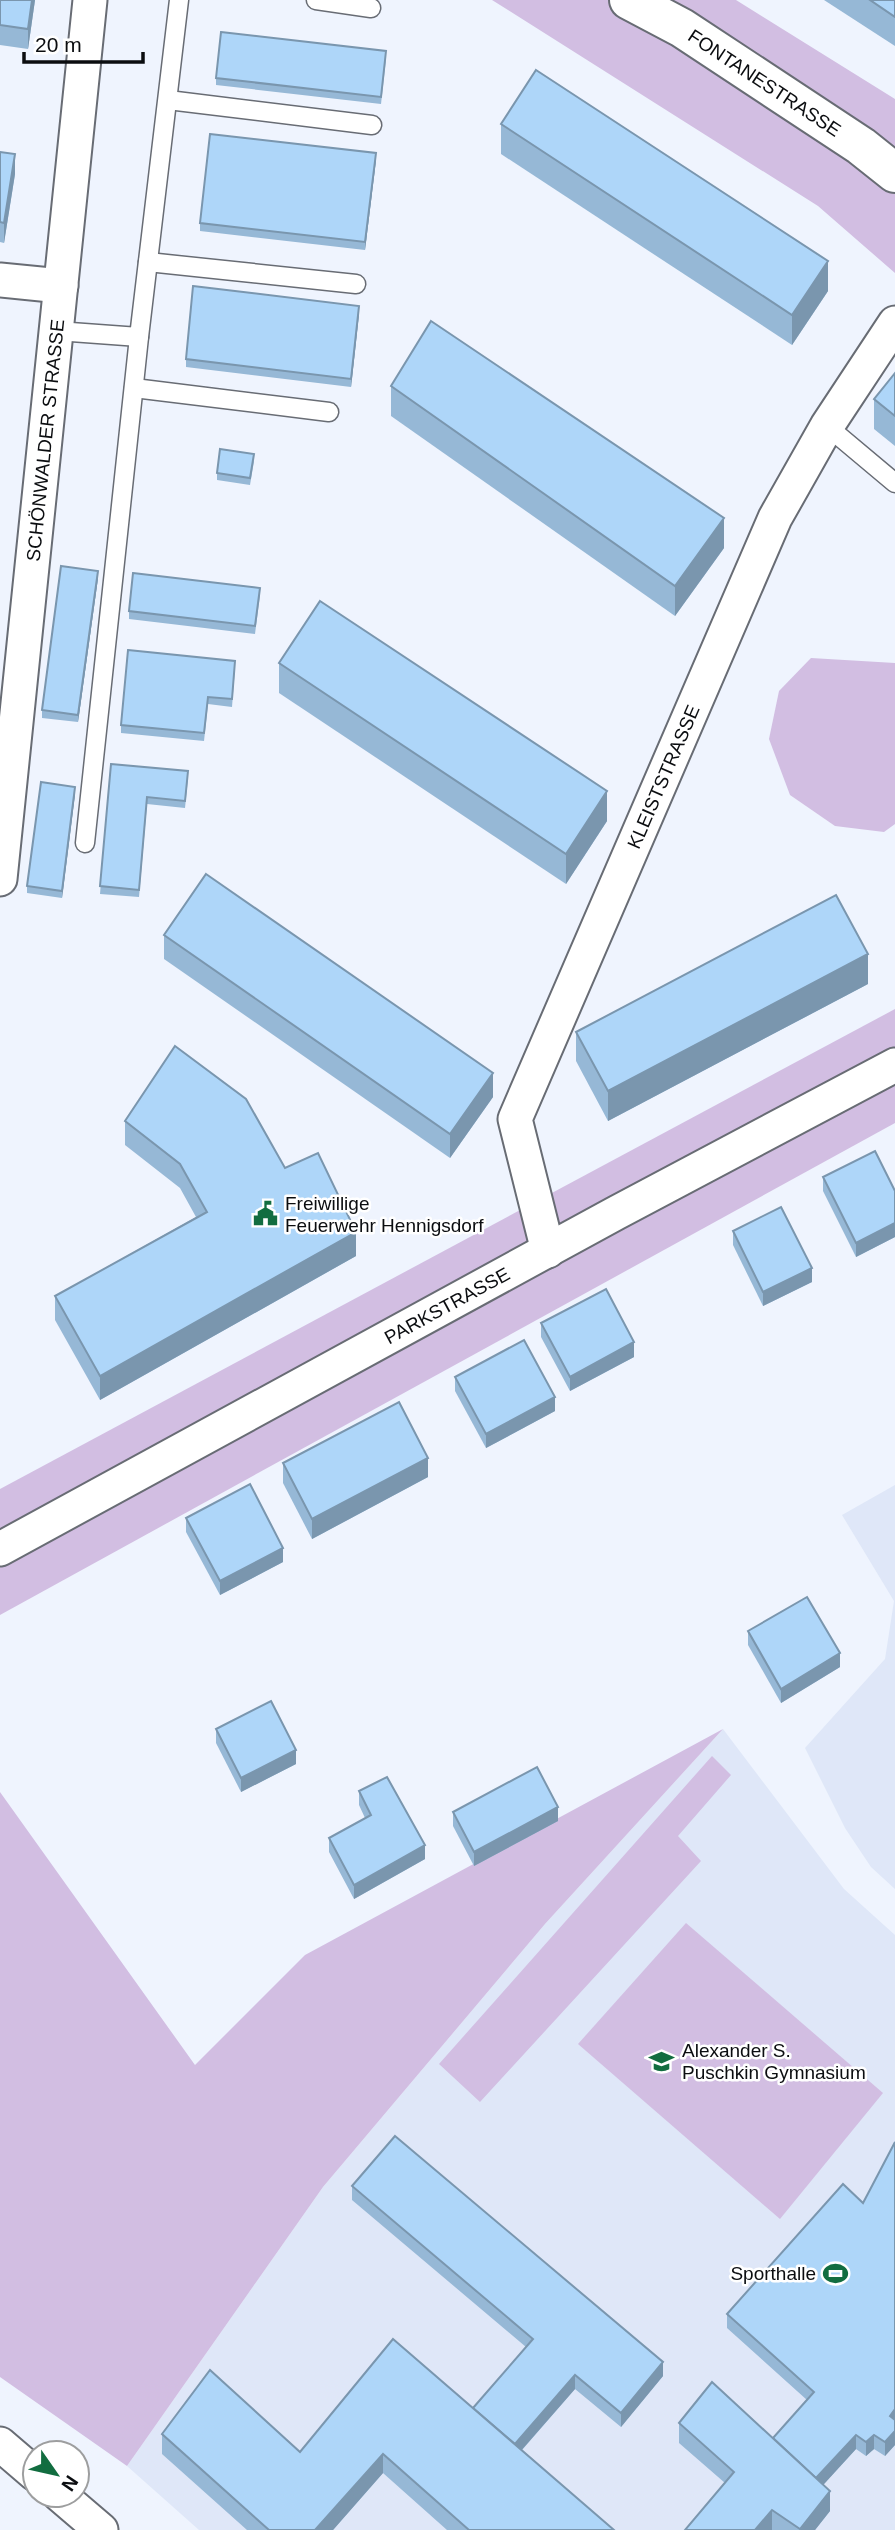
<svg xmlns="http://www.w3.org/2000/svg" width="895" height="2530" viewBox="0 0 895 2530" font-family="Helvetica,sans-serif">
<rect width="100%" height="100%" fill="#eff4fe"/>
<g fill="#dfe7f8">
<path d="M895 1485V1889L871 1867 845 1828 805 1748 885 1659 894 1601 842 1515Z"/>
<path d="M723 1729 844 1889 895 1935V2530H199L127 2466 323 2187 545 1924Z"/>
</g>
<g fill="#d2bee2">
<path d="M492 0H736L895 99V273L818 206Z"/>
<path d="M811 658 895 663V824L884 832 835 826 790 795 769 739 779 691Z"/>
<path d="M895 1009V1123L0 1615V1489Z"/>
<path d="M723 1729 545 1924 323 2187 127 2466 0 2377V1792L195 2065 305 1955Z"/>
<path d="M712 1756 731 1775 678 1836 701 1861 480 2102 439 2064Z"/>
<path d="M686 1923 883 2093 780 2219 578 2044Z"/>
</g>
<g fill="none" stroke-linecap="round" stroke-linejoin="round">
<defs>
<g id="service">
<path d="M316 0 371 8"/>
<path d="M168 100 372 125"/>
<path d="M148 262 356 284"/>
<path d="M57 331 139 337 179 0"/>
<path d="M134 388 329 412"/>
<path d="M827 426 895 483"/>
<path d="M85 843 139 337"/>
</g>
<g id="minor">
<path d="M0 280 61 286"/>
<path id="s1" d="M0 879 90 0"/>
<path id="s2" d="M548 1251 515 1119 775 518 827 426 895 323"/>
<path id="s3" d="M0 1549 616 1213 895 1065"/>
<path d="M0 2444 35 2474"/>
<path d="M60 2495 101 2530"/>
</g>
<g id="tertiary">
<path id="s4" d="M629 0 682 28 861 146 895 173"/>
</g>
</defs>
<use href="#service" stroke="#686c74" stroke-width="21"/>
<use href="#minor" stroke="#686c74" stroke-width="37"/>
<use href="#tertiary" stroke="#686c74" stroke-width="42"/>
<use href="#service" stroke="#fff" stroke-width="18"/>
<use href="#minor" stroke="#fff" stroke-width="33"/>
<use href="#tertiary" stroke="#fff" stroke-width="38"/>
</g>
<g fill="#96b8d6">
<path d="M0 0H35L28 49 0 45Z"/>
<path d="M824 0H895V46Z"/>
<path d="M386 59 381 104 216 85V78Z"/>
<path d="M501 124 828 291 792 345 501 154Z"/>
<path d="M0 152 15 174 4 243 0 242Z"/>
<path d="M376 160 365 250 200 231V223Z"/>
<path d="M359 314 351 387 186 367V359Z"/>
<path d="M895 373V446L874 429V399Z"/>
<path d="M391 386 724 548 675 616 391 416Z"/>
<path d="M254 461 250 485 217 480V473Z"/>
<path d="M98 578 78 722 42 718V710Z"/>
<path d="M260 595 255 634 129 619V611Z"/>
<path d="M279 663 607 821 566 884 279 693Z"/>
<path d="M235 668 232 707 208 704 204 741 121 733V725Z"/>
<path d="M111 764 188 778 185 808 147 804 139 897 100 894Z"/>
<path d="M75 794 62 898 27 893V886Z"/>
<path d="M164 935 493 1097 450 1158 164 959Z"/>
<path d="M868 984 608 1121 576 1061V1032Z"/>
<path d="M125 1121 285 1168 356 1256 100 1400 55 1320V1296L196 1217 180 1188 125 1145Z"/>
<path d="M823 1177 895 1191V1237L856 1257 823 1191Z"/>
<path d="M733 1231 812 1282 763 1306 733 1245Z"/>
<path d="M541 1323 634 1357 570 1391 541 1337Z"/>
<path d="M455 1377 555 1411 486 1448 455 1391Z"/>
<path d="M283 1463 428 1477 312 1539 283 1483Z"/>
<path d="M186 1518 283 1562 220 1595 186 1532Z"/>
<path d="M748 1631 840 1667 781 1703 748 1645Z"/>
<path d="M216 1729 296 1764 241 1792 216 1743Z"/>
<path d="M359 1791 425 1859 354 1899 329 1852V1838L365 1818 359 1805Z"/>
<path d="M453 1812 558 1821 474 1866 453 1826Z"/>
<path d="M895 2142V2445L885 2456 874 2449 866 2456 856 2449 823 2485 830 2511 815 2530H685L725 2483 679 2443V2423L773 2438 807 2400 727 2328V2314L863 2203Z"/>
<path d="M352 2186 663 2376 621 2427 575 2389 522 2450 614 2530H447L383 2473 333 2530H247L162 2454V2434L300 2452 473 2408 526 2347 352 2200Z"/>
</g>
<g fill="#7a96ae">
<path d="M32 0H35L28 49V29Z"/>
<path d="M376 153V160L365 250V242Z"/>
<path d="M15 154V174L4 243V223Z"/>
<path d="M828 261V291L792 345V315Z"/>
<path d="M359 306V314L351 387V379Z"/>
<path d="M724 518V548L675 616V586Z"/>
<path d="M98 571V578L78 722V715Z"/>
<path d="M75 787V794L62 898V891Z"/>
<path d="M607 791V821L566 884V854Z"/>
<path d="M868 954V984L608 1121V1091Z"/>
<path d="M493 1073V1097L450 1158V1134Z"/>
<path d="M895 1223V1237L856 1257V1243Z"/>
<path d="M356 1232V1256L100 1400V1376Z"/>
<path d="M812 1268V1282L763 1306V1292Z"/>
<path d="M634 1342V1357L570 1391V1377Z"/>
<path d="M555 1397V1411L486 1448V1434Z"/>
<path d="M428 1458V1477L312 1539V1519Z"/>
<path d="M283 1548V1562L220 1595V1581Z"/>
<path d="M840 1653V1667L781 1703V1689Z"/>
<path d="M296 1750V1764L241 1792V1778Z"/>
<path d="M558 1807V1821L474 1866V1852Z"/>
<path d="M425 1845V1859L354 1899V1885Z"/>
<path d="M663 2362V2376L621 2427V2413Z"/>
<path d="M575 2375V2389L512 2461V2447Z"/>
<path d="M895 2409V2423L890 2416Z"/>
<path d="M895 2431V2445L885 2456V2442Z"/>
<path d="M856 2435V2449L814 2495V2481Z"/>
<path d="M874 2435V2449L866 2456V2442Z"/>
<path d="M383 2454V2473L333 2530H315Z"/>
<path d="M830 2491V2511L815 2530H800Z"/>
<path d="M772 2510V2530H755Z"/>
</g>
<g fill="#aed6f9" stroke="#7a96ae" stroke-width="2">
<path d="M0 0H32L28 29 0 25Z"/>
<path d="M870 0H895V17Z"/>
<path d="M221 32 386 51 381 97 216 78Z"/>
<path d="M536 70 828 261 792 315 501 124Z"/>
<path d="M210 134 376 153 365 242 200 223Z"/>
<path d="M0 152 15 154 4 223 0 222Z"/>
<path d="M193 286 359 306 351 379 186 359Z"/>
<path d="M431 321 724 518 675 586 391 386Z"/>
<path d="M895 373V416L874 399Z"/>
<path d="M220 449 254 454 250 478 217 473Z"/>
<path d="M61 566 98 571 78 715 42 710Z"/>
<path d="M133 573 260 588 255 626 129 611Z"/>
<path d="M320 601 607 791 566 854 279 663Z"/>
<path d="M128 650 235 661 232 699 208 697 204 733 121 725Z"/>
<path d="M111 764 188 771 185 801 147 797 139 890 100 886Z"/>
<path d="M41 782 75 787 62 891 27 886Z"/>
<path d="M206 874 493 1073 450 1134 164 935Z"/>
<path d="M836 895 868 954 608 1091 576 1032Z"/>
<path d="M175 1046 246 1099 285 1168 318 1153 356 1232 100 1376 55 1296 207 1212 180 1164 125 1121Z"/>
<path d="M875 1151 895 1191V1223L856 1243 823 1177Z"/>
<path d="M781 1207 812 1268 763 1292 733 1231Z"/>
<path d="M606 1289 634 1342 570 1377 541 1323Z"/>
<path d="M524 1340 555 1397 486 1434 455 1377Z"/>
<path d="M399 1402 428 1458 312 1519 283 1463Z"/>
<path d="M250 1484 283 1548 220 1581 186 1518Z"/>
<path d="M807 1597 840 1653 781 1689 748 1631Z"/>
<path d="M271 1701 296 1750 241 1778 216 1729Z"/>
<path d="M537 1767 558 1807 474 1852 453 1812Z"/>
<path d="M387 1777 425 1845 354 1885 329 1838 371 1815 359 1791Z"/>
<path d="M395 2136 663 2362 621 2413 575 2375 515 2444 473 2408 533 2339 352 2186Z"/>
<path d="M895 2142V2409L890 2416 895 2420V2431L885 2442 874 2435 866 2442 856 2435 816 2478 773 2438 814 2392 727 2314 843 2184 863 2203Z"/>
<path d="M393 2339 614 2530H469L383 2454 315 2530H269L162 2434 210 2370 300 2452Z"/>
<path d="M712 2382 830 2491 800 2529 772 2510 755 2530H685L734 2472 679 2423Z"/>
</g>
<defs>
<symbol id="civic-bare" viewBox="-9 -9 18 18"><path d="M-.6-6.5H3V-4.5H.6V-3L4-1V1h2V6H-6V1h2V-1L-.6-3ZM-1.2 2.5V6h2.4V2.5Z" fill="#126d40" stroke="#fff" stroke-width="2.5" paint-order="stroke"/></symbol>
<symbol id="school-bare" viewBox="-9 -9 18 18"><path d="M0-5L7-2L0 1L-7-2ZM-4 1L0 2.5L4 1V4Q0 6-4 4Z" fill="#126d40" stroke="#fff" stroke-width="2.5" paint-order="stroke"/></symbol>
<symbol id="stadium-bare" viewBox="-9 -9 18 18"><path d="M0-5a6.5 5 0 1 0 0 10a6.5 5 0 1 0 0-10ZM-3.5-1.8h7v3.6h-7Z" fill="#126d40" stroke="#fff" stroke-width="2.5" paint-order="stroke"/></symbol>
</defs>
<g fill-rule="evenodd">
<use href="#civic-bare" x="248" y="1196" width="35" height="35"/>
<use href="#school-bare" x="644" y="2044" width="35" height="35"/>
<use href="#stadium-bare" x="818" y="2256" width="35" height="35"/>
</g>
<g text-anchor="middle" stroke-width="5" stroke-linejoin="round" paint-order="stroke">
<g font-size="19" fill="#0b0d10" stroke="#fff">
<text dy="7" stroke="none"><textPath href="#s4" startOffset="159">FONTANESTRASSE</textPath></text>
<text dy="7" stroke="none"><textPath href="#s1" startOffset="441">SCHÖNWALDER STRASSE</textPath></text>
<text dy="7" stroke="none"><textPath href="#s2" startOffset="509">KLEISTSTRASSE</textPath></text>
<text dy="7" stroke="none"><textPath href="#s3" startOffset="509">PARKSTRASSE</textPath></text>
</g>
<g font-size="19" fill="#0b0d10" stroke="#fff" text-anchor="start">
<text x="285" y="1210">Freiwillige<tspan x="285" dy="22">Feuerwehr Hennigsdorf</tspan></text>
<text x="682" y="2057">Alexander S.<tspan x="682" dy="22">Puschkin Gymnasium</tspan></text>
<text x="816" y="2280" text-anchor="end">Sporthalle</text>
</g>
</g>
<g transform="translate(56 2474) rotate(124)"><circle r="33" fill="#ffffff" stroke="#9d9e9f" stroke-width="2"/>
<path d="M0-5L12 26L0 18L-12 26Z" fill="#126d40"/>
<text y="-10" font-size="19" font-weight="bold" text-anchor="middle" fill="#0b0d10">N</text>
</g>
<path d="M24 52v10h119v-10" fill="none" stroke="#0b0d10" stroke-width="3.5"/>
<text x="35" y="52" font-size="21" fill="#0b0d10" stroke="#ffffff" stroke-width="5" paint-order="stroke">20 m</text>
</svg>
